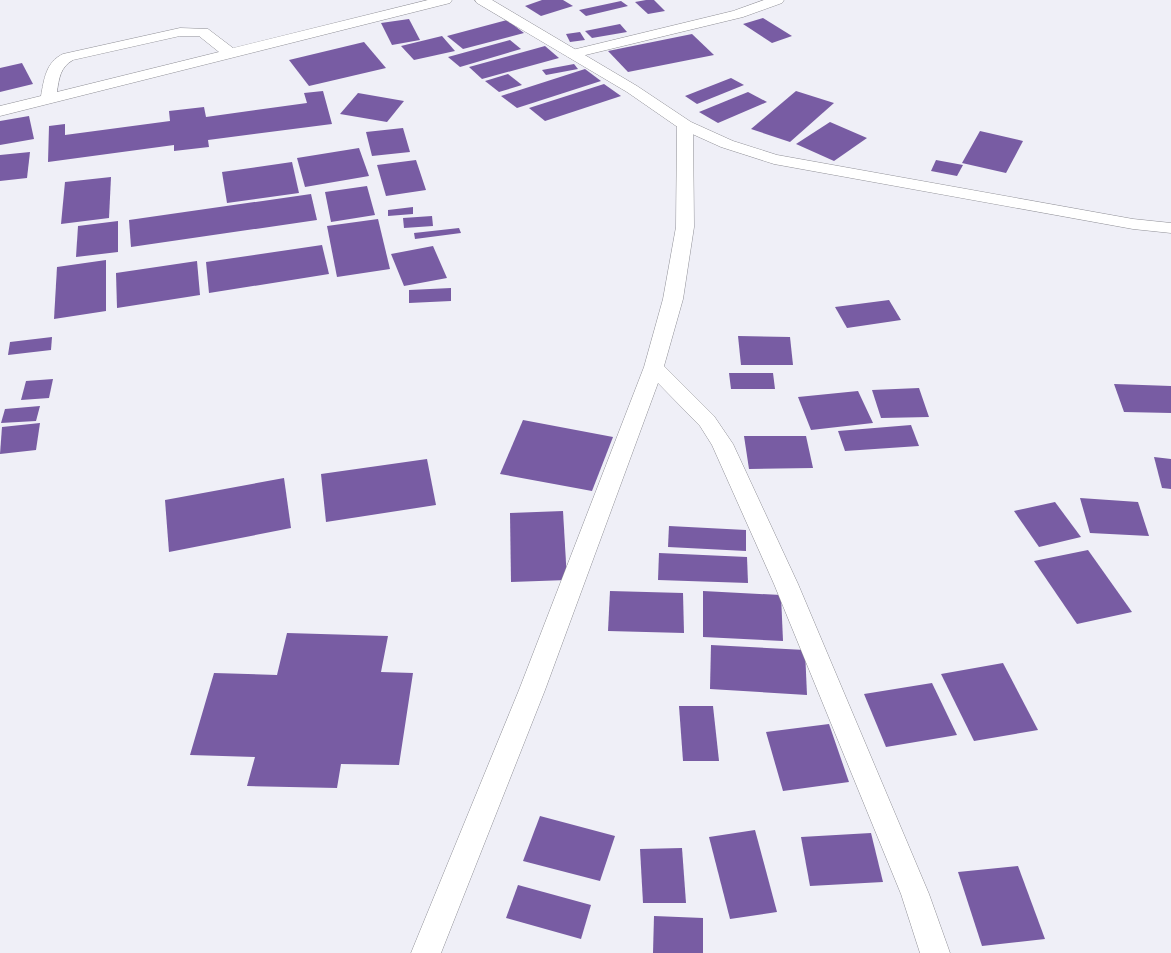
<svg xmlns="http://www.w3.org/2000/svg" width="1171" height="953" viewBox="0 0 1171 953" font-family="'Space Grotesk',sans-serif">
<rect width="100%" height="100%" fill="#efeff7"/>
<g fill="#785ca3">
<path d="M542 0H563L573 6 541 16 525 6Z"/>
<path d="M646 0H654L665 11 648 14 635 2Z"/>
<path d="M621 1 628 6 586 16 579 10Z"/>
<path d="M763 18 792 36 772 43 743 24Z"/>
<path d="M409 19 420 40 392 45 381 23Z"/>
<path d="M507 20 524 33 463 49 447 36Z"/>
<path d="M620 24 627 32 592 38 585 31Z"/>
<path d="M580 32 585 40 570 42 566 34Z"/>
<path d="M692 34 714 55 628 72 608 51Z"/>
<path d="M442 36 455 51 414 60 401 46Z"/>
<path d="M510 40 521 49 460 67 448 57Z"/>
<path d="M364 42 386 68 309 86 289 60Z"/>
<path d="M545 46 559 58 482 79 469 67Z"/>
<path d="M22 63 33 84 0 92V68Z"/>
<path d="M574 64 578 69 546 75 542 70Z"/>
<path d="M585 69 601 81 517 108 501 96Z"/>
<path d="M508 74 522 85 499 92 485 81Z"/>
<path d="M731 78 744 85 697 104 685 96Z"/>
<path d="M604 84 621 96 545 121 529 108Z"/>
<path d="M323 91 332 124 208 140 209 147 174 151V145L48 162 49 126 65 124V135L170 121 169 111 204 107 206 117 307 103 304 93Z"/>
<path d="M796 91 834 103 790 142 751 129Z"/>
<path d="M748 92 767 102 718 123 699 112Z"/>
<path d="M358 93 404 101 387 122 340 114Z"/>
<path d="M29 116 34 139 0 145V121Z"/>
<path d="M830 122 867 138 834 161 796 144Z"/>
<path d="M403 128 410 152 372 156 366 132Z"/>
<path d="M980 131 1023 141 1006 173 962 163Z"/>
<path d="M359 148 369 176 305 187 297 158Z"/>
<path d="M30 152 27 178 0 181V155Z"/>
<path d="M416 160 426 190 386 196 377 165Z"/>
<path d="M936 160 963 165 957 176 931 171Z"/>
<path d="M292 162 299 193 227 203 222 172Z"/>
<path d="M111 177 109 218 61 224 65 182Z"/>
<path d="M367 186 375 215 331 222 325 192Z"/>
<path d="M311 194 317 220 131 247 129 220Z"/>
<path d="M413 207V214L388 216V210Z"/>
<path d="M432 216 433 226 404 228 403 218Z"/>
<path d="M378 219 390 269 337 277 327 226Z"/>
<path d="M118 221V252L76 257 78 226Z"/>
<path d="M459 228 461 233 415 239 414 233Z"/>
<path d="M322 245 329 274 209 293 206 262Z"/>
<path d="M433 246 447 278 404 286 391 254Z"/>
<path d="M106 260V311L54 319 57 267Z"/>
<path d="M197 261 200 295 117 308 116 273Z"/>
<path d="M451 288V301L409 303V290Z"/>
<path d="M889 300 901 320 847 328 835 307Z"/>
<path d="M738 336 790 337 793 365H741Z"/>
<path d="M52 337 51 350 8 355 10 342Z"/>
<path d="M729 373H773L775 389H731Z"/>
<path d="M53 379 49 398 21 400 26 381Z"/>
<path d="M1114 384 1171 386V413L1124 412Z"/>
<path d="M919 388 929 417 881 418 872 390Z"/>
<path d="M858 391 873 423 811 430 798 397Z"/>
<path d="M40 406 36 421 1 423 5 409Z"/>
<path d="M523 420 613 437 592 491 500 474Z"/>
<path d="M40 423 36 450 0 454 2 427Z"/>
<path d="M911 425 919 446 845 451 838 431Z"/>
<path d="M744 436H806L813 468 749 469Z"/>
<path d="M1154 457 1171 459V489L1162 488Z"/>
<path d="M427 459 436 505 326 522 321 474Z"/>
<path d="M284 478 291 528 169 552 165 500Z"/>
<path d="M1080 498 1138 502 1149 536 1090 533Z"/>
<path d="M1055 502 1081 537 1039 547 1014 511Z"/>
<path d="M563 511 567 580 511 582 510 513Z"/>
<path d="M669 526 746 530V551L668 547Z"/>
<path d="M1088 550 1132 612 1077 624 1034 561Z"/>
<path d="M659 553 747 557 748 583 658 580Z"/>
<path d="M610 591 683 593 684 633 608 631Z"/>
<path d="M703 591 781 595 783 641 703 637Z"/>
<path d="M287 633 388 636 381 672 413 673 399 765 341 764 337 788 247 786 255 757 190 755 214 673 277 675Z"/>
<path d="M711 645 805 650 807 695 710 689Z"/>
<path d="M1003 663 1038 730 974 741 941 674Z"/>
<path d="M932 683 957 735 886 747 864 694Z"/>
<path d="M679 706H713L719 761H683Z"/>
<path d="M829 724 849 782 783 791 766 732Z"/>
<path d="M540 816 615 836 600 881 523 861Z"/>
<path d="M755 830 777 912 730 919 709 837Z"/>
<path d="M871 833 883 882 810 886 801 837Z"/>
<path d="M682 848 686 903H643L640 849Z"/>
<path d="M1018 866 1045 939 982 946 958 872Z"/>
<path d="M518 885 591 905 581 939 506 918Z"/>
<path d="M654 916 703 918V953H653Z"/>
</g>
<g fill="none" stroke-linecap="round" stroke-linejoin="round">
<defs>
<g id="minor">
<path d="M428 0H452L450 3 0 116V106L41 96C44 79 46 62 63 54L180 28 208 29 233 48ZM180 36H199L219 52 57 92C59 79 60 67 73 60Z"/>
<path d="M764 0H784L782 3 743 17 573 58 568 57 566 54 568 51 733 11Z"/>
<path d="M685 120 691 122 693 125 694 227 683 299 664 366 714 416 733 444 798 584 929 894 950 953H920L901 894 774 584 712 445 700 426 658 383 545 690 441 953H411L519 690 644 367 663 299 676 227 677 125 679 122Z"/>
</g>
<path id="tertiary" d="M475 0H492L637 86 691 122 733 141 777 155 1133 219 1171 223V233L1133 229 774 164 721 147 679 128 627 92 477 3Z"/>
</defs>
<use href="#minor" stroke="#8f8f96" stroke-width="1"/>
<use href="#tertiary" stroke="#8f8f96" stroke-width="1"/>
<use href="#minor" fill="#fff" fill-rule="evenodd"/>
<use href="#tertiary" fill="#fff" fill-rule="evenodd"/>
</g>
</svg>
